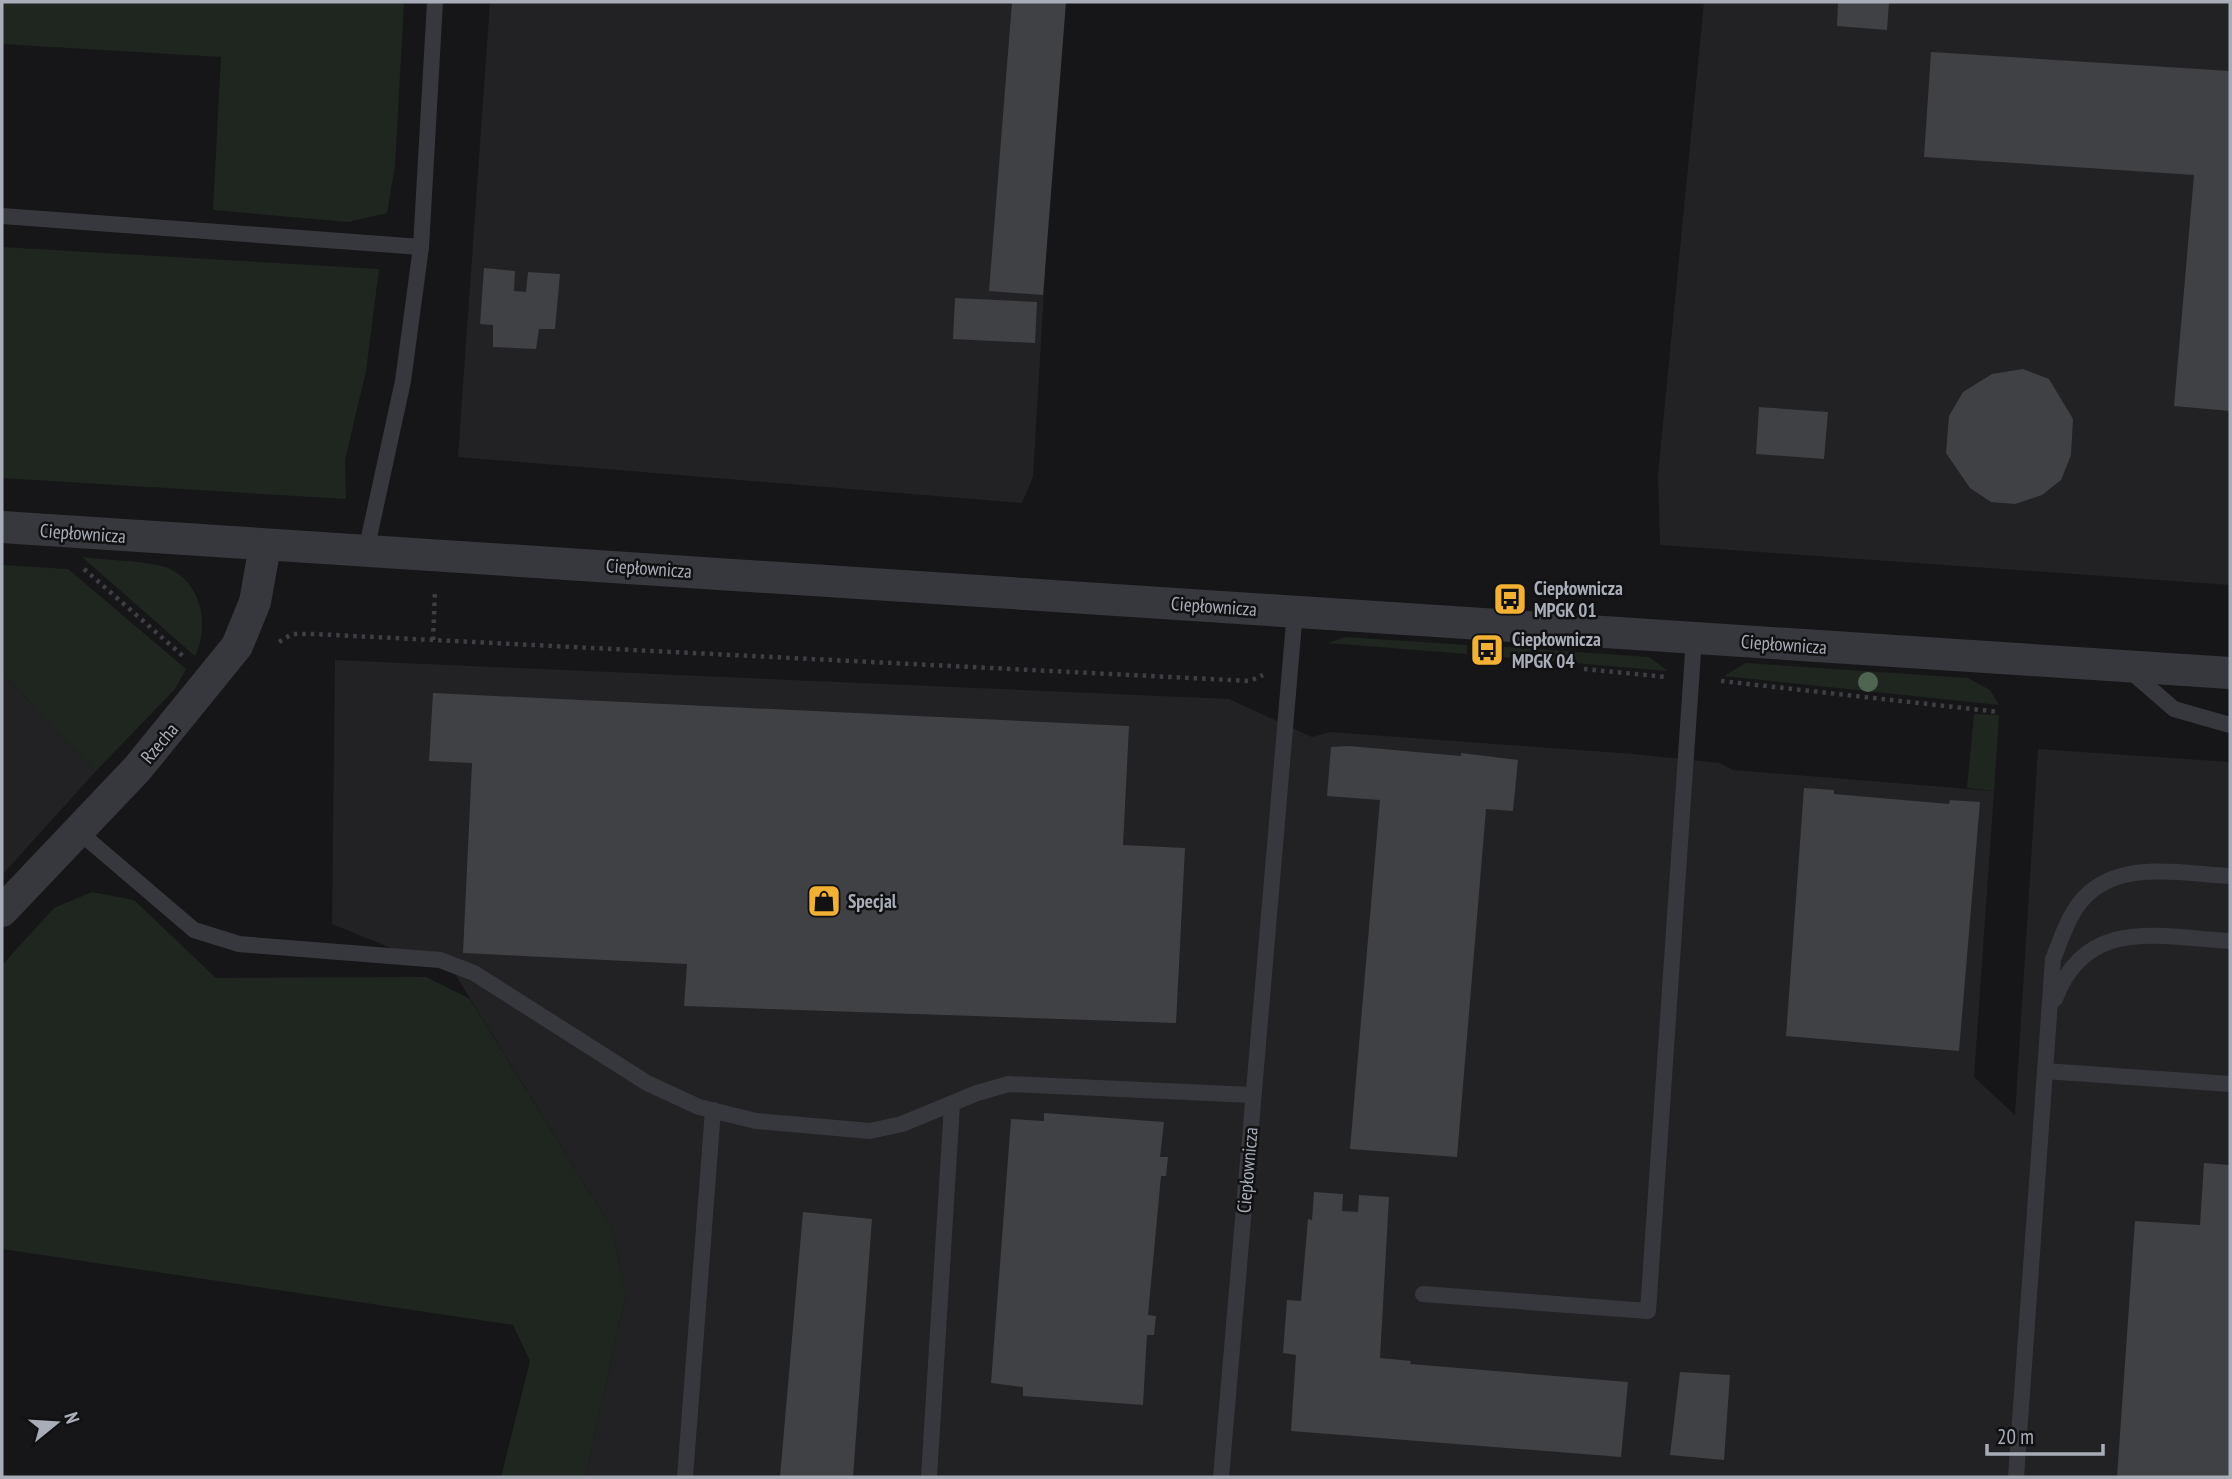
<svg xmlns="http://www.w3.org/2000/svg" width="2232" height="1479" viewBox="0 0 2232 1479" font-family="'PT Sans Narrow',sans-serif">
<rect width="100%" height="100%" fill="#161618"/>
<g fill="#222225">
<path d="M490 2H1061L1033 477 1022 503 458 457Z"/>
<path d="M1704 2H2230V585L1660 545 1658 475Z"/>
<path d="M335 660 1229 699 1312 737 1330 732 1633 754 1720 763 1733 770 1994 791 1974 1077 2015 1115 2038 749 2230 762V1477H585L626 1293 612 1229 455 974 332 924Z"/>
<path d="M2 672 95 772 2 875Z"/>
</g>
<g fill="#1e261f">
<path d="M2 2H404L395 166 387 213 348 222 213 210 221 57 2 44Z"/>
<path d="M2 247 379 269 366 371 345 460 346 499 2 478Z"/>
<path d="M82 557C102 560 152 561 168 568 202 583 210 626 195 656Z"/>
<path d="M2 565 68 569 186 669 175 689 95 772 2 672Z"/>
<path d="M1345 637 1467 645V654L1328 643Z"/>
<path d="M1493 646 1649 657 1668 671 1492 656Z"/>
<path d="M1746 663 1968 678 1990 690 1999 705 1724 676Z"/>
<path d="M1974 714 1999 715 1994 791 1967 788Z"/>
<path d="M92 892 134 900 216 978 426 977 470 999 612 1229 626 1293 585 1477H501L530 1361 513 1325 2 1249V965L54 908Z"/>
</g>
<g fill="#404145">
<path d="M1012 2H1066L1043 295 989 291Z"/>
<path d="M1838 2H1889L1887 30 1837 26Z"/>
<path d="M1931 52 2230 71V411L2174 406 2194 175 1924 157Z"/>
<path d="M484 268 515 271 514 291 526 292 528 272 560 274 555 329H539L536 349 493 347V325L480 324Z"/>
<path d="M955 298 1037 302 1035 343 953 339Z"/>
<path d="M2023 369 2049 379 2073 419 2071 455 2061 480 2042 495 2015 504 1991 502 1970 488 1946 453 1949 416 1963 392 1992 374Z"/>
<path d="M1759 407 1828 412 1824 459 1756 454Z"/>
<path d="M433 693 1129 726 1123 845 1185 848 1176 1023 684 1006 687 964 463 953 472 763 429 761Z"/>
<path d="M1349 746 1461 756V753L1518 760 1513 811 1486 809 1457 1157 1350 1149 1380 800 1327 796 1331 747Z"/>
<path d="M1804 788 1834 790V794L1949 804 1950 800 1980 802 1959 1051 1786 1036Z"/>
<path d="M1044 1113 1164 1122 1160 1157H1168L1166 1176H1161L1148 1315 1156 1316 1154 1335H1147L1143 1405 1023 1396V1387L991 1383 1011 1119 1044 1121Z"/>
<path d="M2204 1163 2230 1165V1477H2117L2135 1221 2200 1225Z"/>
<path d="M1314 1192 1343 1194 1342 1211 1358 1212 1359 1195 1389 1197 1380 1358 1411 1361 1410 1364 1628 1382 1621 1457 1291 1431 1296 1355 1283 1353 1287 1300 1301 1301 1308 1219 1312 1220Z"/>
<path d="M803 1212 872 1219 853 1477H780Z"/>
<path d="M1680 1372 1730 1375 1724 1460 1670 1455Z"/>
</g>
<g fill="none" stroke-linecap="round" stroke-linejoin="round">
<g stroke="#3d3f44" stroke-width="4.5" stroke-dasharray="3.5 5" stroke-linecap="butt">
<path d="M84 569 183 656"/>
<path d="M433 640 435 591"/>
<path d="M279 642 292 634H314L1250 681 1263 675"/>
<path d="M1584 669 1666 677"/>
<path d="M1721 681 1999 712"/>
</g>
<g stroke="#37383d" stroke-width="16">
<path d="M2 216 421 247"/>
<path d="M366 551 403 381 421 247 435 2"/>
<path d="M2129 670 2174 709 2230 725"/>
<path d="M78 831 194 930 239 944 440 960 474 973 647 1083 699 1107 756 1121 870 1131 902 1124 977 1093 1009 1084 1253 1095"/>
<path d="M2055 999C2086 916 2160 937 2230 941"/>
<path d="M2045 1071 2230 1084"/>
<path d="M1423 1294 1648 1311 1694 638"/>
<path d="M685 1477 713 1110"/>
<path d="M929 1477 952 1104"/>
<path d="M1221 1477 1295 611"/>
<path d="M2016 1477 2053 959C2062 937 2070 909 2089 893 2126 860 2185 874 2230 876"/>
</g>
<g stroke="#37383d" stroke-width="32">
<path d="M2 527 2230 673"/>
<path d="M2 911 137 769 237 646 255 602 265 546"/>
</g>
</g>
<circle fill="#506452" cx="1868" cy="682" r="10"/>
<defs>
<symbol id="bus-square" viewBox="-11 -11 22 22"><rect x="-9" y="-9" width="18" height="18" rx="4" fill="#f2b134" stroke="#111113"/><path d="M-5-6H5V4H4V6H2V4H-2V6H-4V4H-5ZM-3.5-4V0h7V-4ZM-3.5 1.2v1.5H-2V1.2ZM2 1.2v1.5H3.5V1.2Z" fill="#111"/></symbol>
<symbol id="shop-square" viewBox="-11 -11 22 22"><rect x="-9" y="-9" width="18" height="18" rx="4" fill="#f2b134" stroke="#111113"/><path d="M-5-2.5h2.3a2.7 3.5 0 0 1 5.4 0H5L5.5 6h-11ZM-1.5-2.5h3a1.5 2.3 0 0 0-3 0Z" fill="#111"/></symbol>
</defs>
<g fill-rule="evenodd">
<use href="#bus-square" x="1491" y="580" width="38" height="38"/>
<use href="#bus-square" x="1468" y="631" width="38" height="38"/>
<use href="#shop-square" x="805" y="882" width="38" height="38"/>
</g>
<g text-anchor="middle" stroke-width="5" stroke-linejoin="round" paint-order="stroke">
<g font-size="19" fill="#a8adb8" stroke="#111113">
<text transform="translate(83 533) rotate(4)" y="7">Ciepłownicza</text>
<text transform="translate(649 568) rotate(4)" y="7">Ciepłownicza</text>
<text transform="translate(1214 606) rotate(4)" y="7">Ciepłownicza</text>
<text transform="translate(1784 644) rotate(4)" y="7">Ciepłownicza</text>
<text transform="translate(159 743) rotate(-50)" y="7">Rzecha</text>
<text transform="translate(1247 1170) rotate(-85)" y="7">Ciepłownicza</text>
</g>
<g font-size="19" font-weight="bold" fill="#a8adb8" stroke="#111113" text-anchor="start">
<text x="1534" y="595">Ciepłownicza<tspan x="1534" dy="22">MPGK 01</tspan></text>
<text x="1512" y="646">Ciepłownicza<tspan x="1512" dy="22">MPGK 04</tspan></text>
<text x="848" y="908">Specjal</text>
</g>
</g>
<rect width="2232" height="1479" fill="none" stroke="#a8adb8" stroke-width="7"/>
<g transform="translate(56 1423) rotate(72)" stroke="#111113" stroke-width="5" paint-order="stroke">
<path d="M0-5L12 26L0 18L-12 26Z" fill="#a8adb8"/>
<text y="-10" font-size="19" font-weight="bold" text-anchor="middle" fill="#a8adb8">N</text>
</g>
<path d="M1987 1444v10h116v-10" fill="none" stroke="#a8adb8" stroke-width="3.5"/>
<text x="1997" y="1444" font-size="21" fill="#a8adb8" stroke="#111113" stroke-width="5" paint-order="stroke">20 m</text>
</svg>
